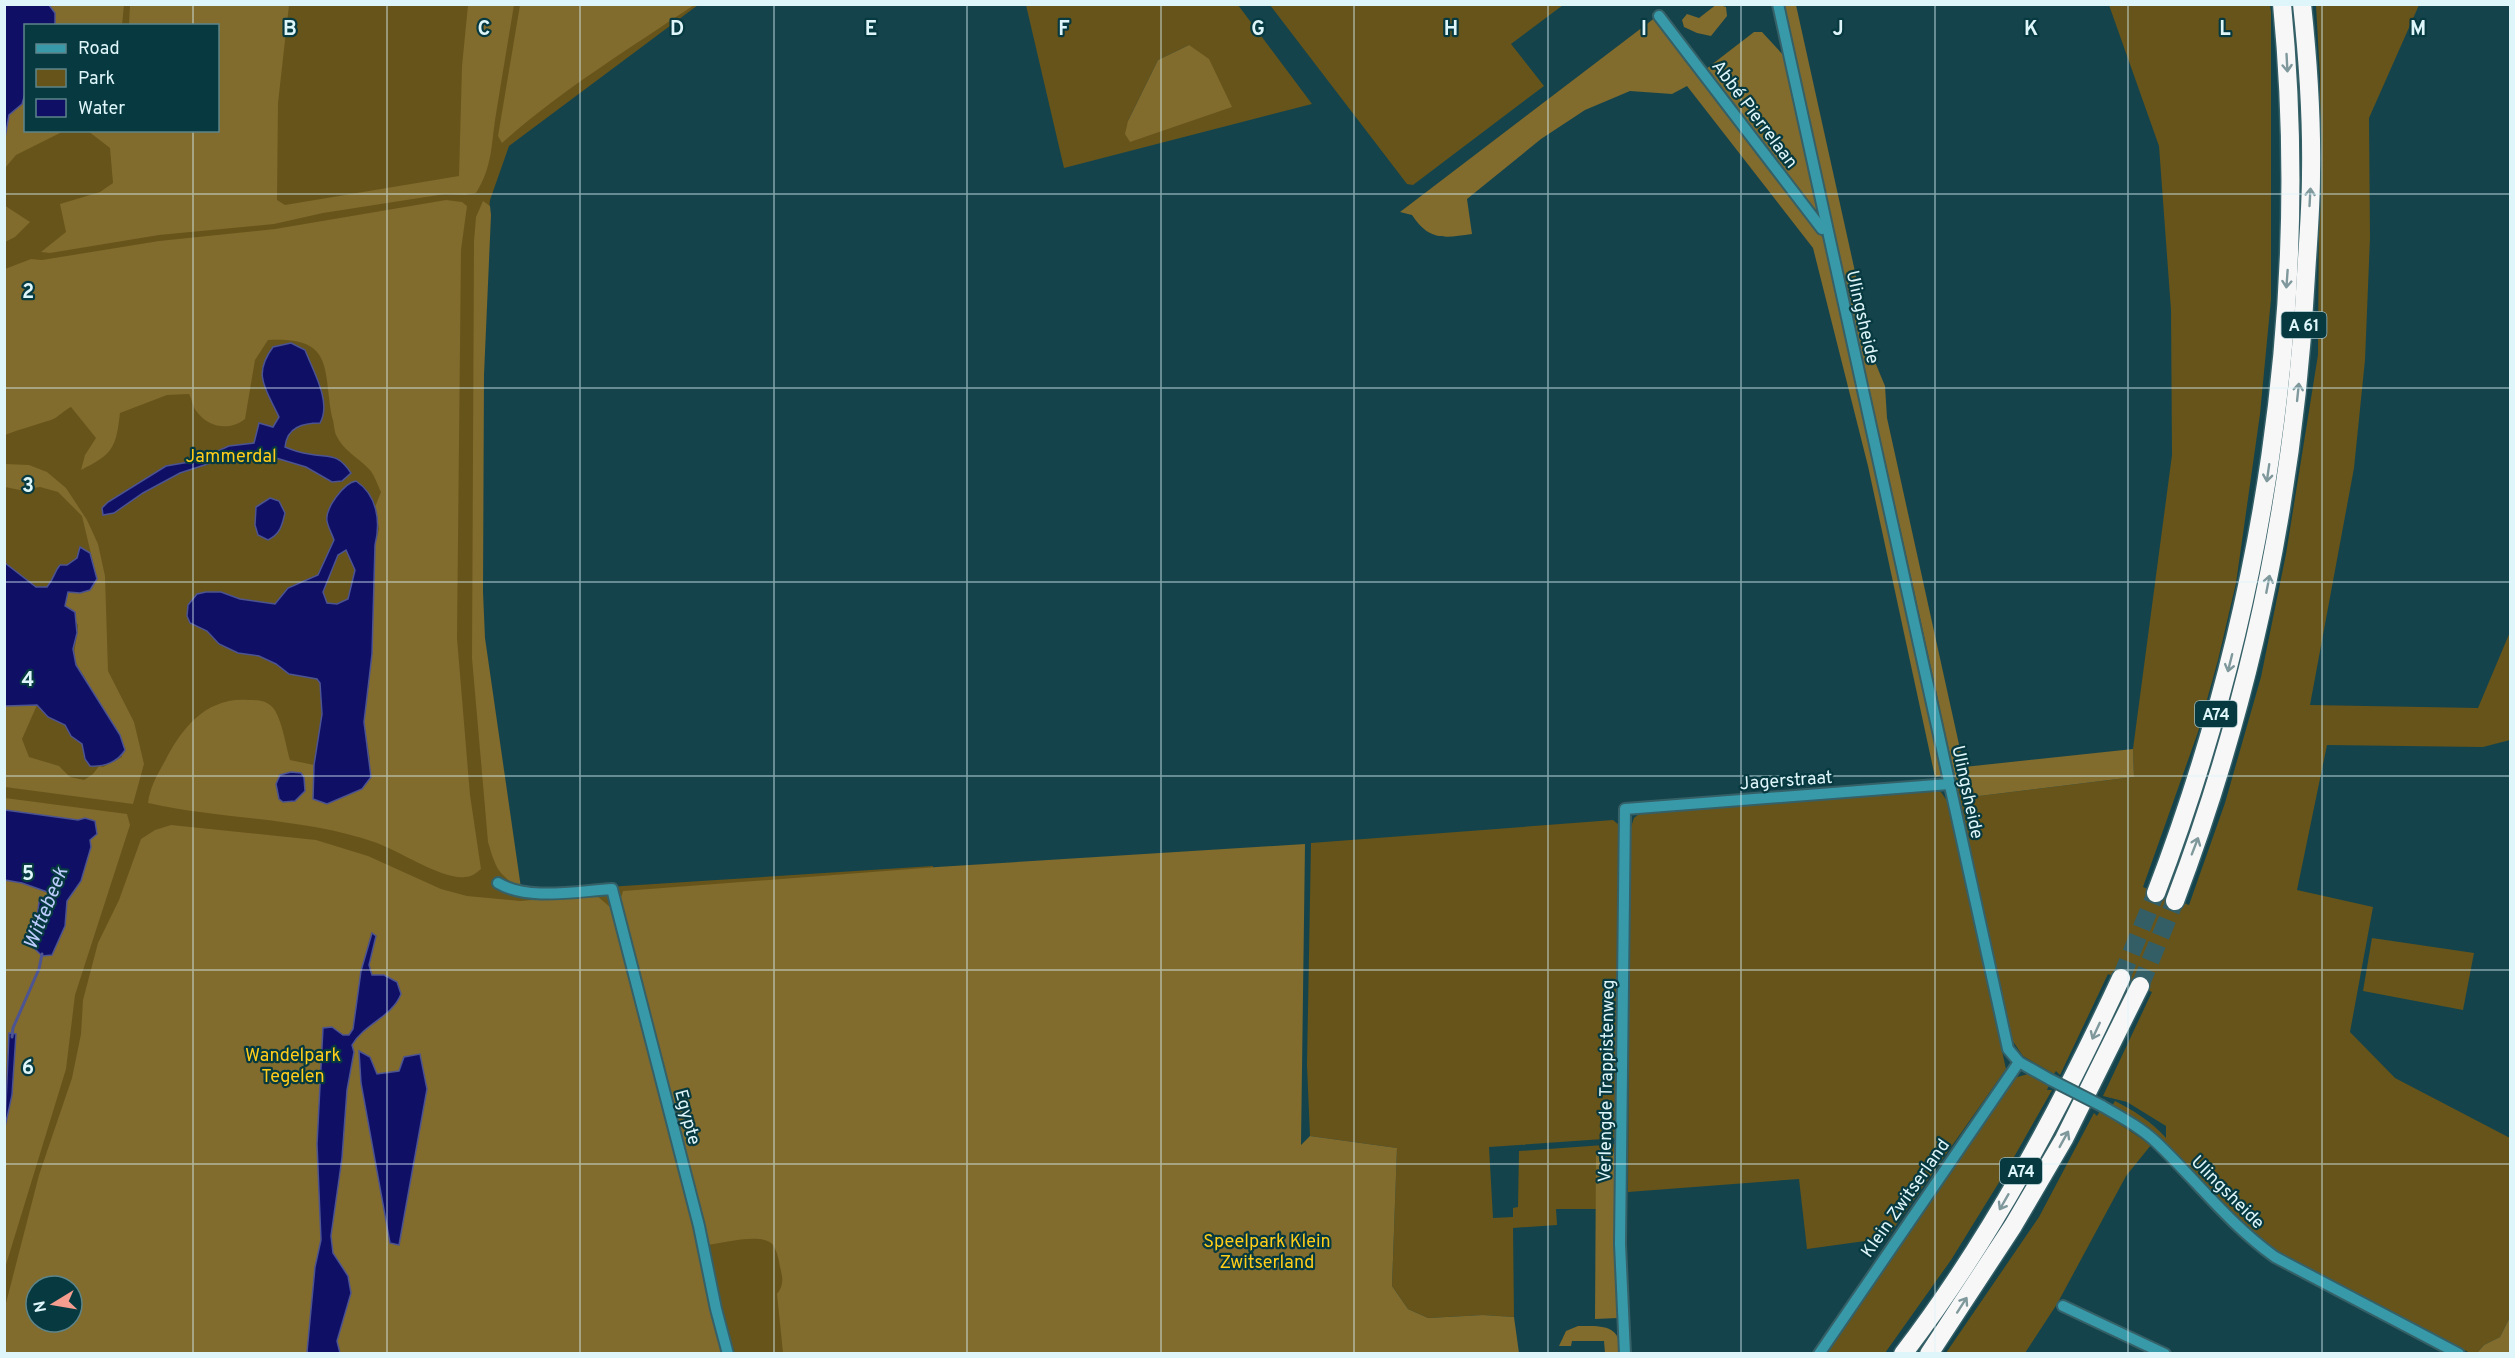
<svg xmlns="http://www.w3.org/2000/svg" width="2515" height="1358" viewBox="0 0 2515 1358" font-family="Overpass,sans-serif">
<rect width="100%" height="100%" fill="#15434b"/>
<g fill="#67541a" fill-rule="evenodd">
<path d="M5 5H698L509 146 490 200 475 386 479 618 508 874 529 892 933 866 944 1353 5 1354ZM26 26H218V130H26ZM36 1286H72V1322H36Z"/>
<path d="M1026 5H1238L1312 104 1064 168ZM1189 45 1128 121 1158 60Z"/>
<path d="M1270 5H1563L1511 44 1544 86 1413 185 1407 184Z"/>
<path d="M2109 5H2270L2271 12V299L2260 414 2236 583 2218 660 2198 732 2143 887 2189 905 2225 803 2261 677 2286 554 2318 355 2320 76 2316 5H2419L2369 118 2370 238 2365 360 2354 468 2310 705 2478 708 2510 632V740L2483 747 2327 745 2297 890 2373 907 2350 1032 2395 1078 2510 1138V1317L2500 1337 2484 1345 2477 1353H2470L2278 1252 2251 1233 2176 1157 2166 1144 2137 1120 2112 1106 2115 1101C2134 1111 2151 1121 2166 1138V1126L2127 1102 2103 1096 2152 992 2108 974 2060 1075 2056 1071 2054 1074 2023 1056 2012 1040 1955 778 1979 796 2134 777 2133 749 2172 455 2171 310 2159 146Z"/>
<path d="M1933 790 1941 792 1947 801 2006 1069 1887 1238 1807 1249 1799 1179 1628 1192 1630 830 1634 818 1639 814Z"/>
<path d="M1613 820 1619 825 1618 1138 1489 1147 1493 1218 1513 1217V1208L1518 1207 1519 1151 1618 1144V1153L1596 1154V1209H1556L1557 1225 1513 1228 1514 1317 1483 1315 1428 1318 1408 1309 1392 1286 1397 1148 1310 1136 1307 1065 1311 843Z"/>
<path d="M2372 938 2474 953 2463 1010 2363 991Z"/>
<path d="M2028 1074 2049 1085 2047 1090H2052L2006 1171 1951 1260 1885 1353 1826 1354 2014 1078Z"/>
<path d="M2100 1111 2151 1145 2126 1176 2057 1304 2025 1353H1946L2039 1217 2094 1113 2097 1116Z"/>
</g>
<g fill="#816b2d" fill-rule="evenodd">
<path d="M52 4 124 5 122 25H55V13L50 6Z"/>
<path d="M1717 4 1726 7 1727 16 1711 36 1697 33 1684 27 1682 20 1687 14 1699 18Z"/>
<path d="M130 5H289L278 103 277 200 285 205 459 176 462 66 468 5H514C508 41 502 77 496 114 491 144 493 166 476 193L465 195 445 194 323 213 274 224 159 235 50 253 41 252 66 232 60 204 100 192 113 183 110 148 88 131 218 130V26L129 25Z"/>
<path d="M520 5V4L694 5C629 49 560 91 502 143L498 136Z"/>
<path d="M1783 5H1796L1875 362 1885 386 1887 418 1964 767 2133 749 2134 777 1979 796 1955 778C1899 519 1840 262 1783 5Z"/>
<path d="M1656 17 1826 242 1944 775 1935 777 1868 466 1813 248 1687 86 1672 94 1630 91 1585 110 1541 139 1467 199 1472 234C1444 238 1429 241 1412 215L1400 212Z"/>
<path d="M1754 32H1762L1785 57 1818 208 1812 211 1706 69Z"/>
<path d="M1189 45 1209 59 1232 107 1130 142 1125 134 1128 121 1158 60Z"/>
<path d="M25 94 26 130 64 131 16 155 5 168C5 155 2 127 9 116 14 107 22 104 25 94Z"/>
<path d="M446 200 462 202 467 206 461 250 457 638 470 795 481 869C476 873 472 877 465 877 443 880 399 851 377 843 303 817 223 820 148 803 150 787 157 775 165 761 182 728 206 697 248 700 255 700 264 700 270 705 281 712 286 747 290 760L314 765 313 799 370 760 364 722 372 654 375 545 379 529 375 507 381 492C377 484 374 473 368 468 357 457 343 450 336 435 334 430 334 422 332 417 323 367 334 337 268 340L255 360 245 419C230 431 209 428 197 412 193 408 192 399 189 394L167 395 120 413C116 448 113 454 81 470L85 455 96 438 71 407C64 410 59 417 51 420 36 425 20 429 5 435V269L31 259 42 260 159 241 275 229Z"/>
<path d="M483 201 490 206 491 215 484 375 483 592 485 638 521 888C497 874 496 868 488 842L472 658 474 241 476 217Z"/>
<path d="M4 205 30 222 15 237 5 242Z"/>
<path d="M5 464 29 465 47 472 66 488 87 520 98 544 105 576 108 671 134 722 144 764 133 804 5 787V706L37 705 22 739 29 757 59 766 70 777 84 780 93 774 99 766 103 767 122 757 84 676C68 655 77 648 78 625L65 606 68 592 80 593 90 590 97 579 82 516 58 492 40 487 20 490 5 487Z"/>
<path d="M5 798 127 814 130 825 75 995 66 1069 5 1268 4 1127 12 1095 16 1034H9L5 1093V880L22 883 53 894 50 901 40 898 65 926 67 901 81 881 86 818 78 820 5 810Z"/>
<path d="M171 825 316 840 368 856 441 889 467 896 520 901 596 895 610 907 693 1226 723 1353 338 1352 337 1341 348 1276 333 1253 331 1236 342 1158 347 1090 354 1052 352 1046 358 1035 397 1003 384 975H372L369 965 376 936 371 933 361 972 353 1028 350 1035H343L332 1027 323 1029 317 1144 321 1240 315 1267 307 1352 309 1353 5 1354V1307L39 1175 72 1078 81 1034 83 1000 98 943 119 900 141 839 155 830ZM360 1052 370 1057 377 1074 399 1071 390 1242 361 1083ZM36 1286H72V1322H36Z"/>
<path d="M1305 844 1301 1145 1310 1136 1397 1148 1392 1286 1408 1309 1428 1318 1483 1315 1514 1317 1519 1353H783L777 1294C784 1285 783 1278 780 1267 779 1260 777 1251 773 1245 764 1232 722 1243 708 1245L620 901 623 891 937 867Z"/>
<path d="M1618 1153V1318L1595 1319 1596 1154Z"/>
<path d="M2510 1317V1353H2477L2484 1345 2500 1337Z"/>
<path d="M1578 1326C1603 1326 1620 1324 1621 1353H1605L1604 1341H1572L1571 1346H1559L1566 1331Z"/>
</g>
<g fill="#0f0f66" stroke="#4d5492" stroke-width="1.5" fill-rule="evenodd">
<path d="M5 4 49 5 55 13V25L26 26 25 94 22 104 9 115 5 138Z"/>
<path d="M291 343 305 350C313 371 332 402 320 423 303 423 287 427 285 447 292 450 301 453 309 454 330 458 337 452 351 473L342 481 332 482 306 467 276 458 254 453 235 455 180 473 143 493 114 513 103 515 102 508 108 502 166 466 195 461 229 446 254 443 259 423 273 427 279 417C266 389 252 375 273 347Z"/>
<path d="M356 481C377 495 381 521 375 545L372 654 364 722 371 777 362 789 327 804 313 799 314 765 322 714 320 683 317 679 289 674 276 664 259 656 238 653 219 644 207 631 190 623 187 616 188 605 197 594 206 592H221L240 599 275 604 288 588 318 575 334 540C332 534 328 527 327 521 325 508 344 483 356 481ZM346 550 355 570 348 599 337 604 327 603 323 592 338 555Z"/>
<path d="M270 498 279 501 285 513C282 526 280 534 268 540L258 535 255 525 256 507Z"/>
<path d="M80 547 90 553 97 579 90 590 80 593 68 592 65 606 75 612 77 633 73 649 76 665 120 735 125 750C118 762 104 767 90 766L85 759 82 744 71 736 65 725 48 717 37 705 5 706V563L36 587H47C54 579 54 572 60 565H67L77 558Z"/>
<path d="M291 772 301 773 304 777 305 791 295 801 283 802 279 799 276 784 280 775Z"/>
<path d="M5 810 78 820 85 818 95 821 97 834 90 840 91 847 81 881 67 901 65 926 52 955 42 956 32 946 40 897 50 900 53 894 22 883 5 880Z"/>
<path d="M372 933 376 936 369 965 372 975H384L397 982 401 994C392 1017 364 1024 352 1045L354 1052 347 1090 342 1158 331 1236 333 1253 348 1276 351 1293 337 1341 340 1353H309L307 1352 315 1267 321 1240 317 1144 323 1028 332 1027 343 1035H349L353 1029 361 971Z"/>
<path d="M9 1033 16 1034 12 1095 5 1127Z"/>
<path d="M359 1051 370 1057 377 1074 399 1071 404 1057 420 1054 427 1089 399 1245 390 1243 361 1083Z"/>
</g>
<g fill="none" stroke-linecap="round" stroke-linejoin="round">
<path stroke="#4d5492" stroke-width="3" d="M12 1037 13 1028 39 969 42 954"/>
<g stroke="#335e65" stroke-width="18" stroke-dasharray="18 9" stroke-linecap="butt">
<path d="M2121 978 2156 893"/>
<path d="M2140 986 2175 901"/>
</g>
<defs>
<g id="street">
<path d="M1778 4 2008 1049 2019 1062 2051 1080"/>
<path d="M1659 16 1822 229 1826 228"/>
<path d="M498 883C528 901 577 891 612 889L699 1226 716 1309 728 1354"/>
<path d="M2102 1106C2121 1117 2140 1127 2156 1142 2197 1181 2228 1223 2275 1257L2459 1354"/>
<path d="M2063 1306 2165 1354"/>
<path d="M1625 1354 1620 1244 1625 809 1949 784"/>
<path d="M1819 1354 2019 1062"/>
</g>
<g id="highway">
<path d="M2156 893C2264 611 2311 305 2282 4"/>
<path d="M2175 901C2252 698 2295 492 2306 275 2308 241 2311 208 2311 174 2312 118 2308 60 2302 4"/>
<path d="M1903 1354C1991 1239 2060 1109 2121 978"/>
<path d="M1929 1354 2013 1226 2064 1139 2140 986"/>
</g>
</defs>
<use href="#street" stroke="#356067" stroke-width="14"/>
<use href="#highway" stroke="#356067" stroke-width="21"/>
<use href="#street" stroke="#3899a9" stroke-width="10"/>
<use href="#highway" stroke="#f7f7f7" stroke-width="18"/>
<defs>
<path id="street-bridge" d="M2051 1080 2102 1106"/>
</defs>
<use href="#street-bridge" stroke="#356067" stroke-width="14" stroke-linecap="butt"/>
<use href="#street-bridge" stroke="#3899a9" stroke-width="10"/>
</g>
<defs><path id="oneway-shaft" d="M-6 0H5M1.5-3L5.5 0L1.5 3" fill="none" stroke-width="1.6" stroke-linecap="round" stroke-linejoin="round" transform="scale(1.5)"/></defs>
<g stroke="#7f989c">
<use href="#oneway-shaft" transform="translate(2287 63) rotate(87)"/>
<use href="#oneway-shaft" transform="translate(2310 197) rotate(-87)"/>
<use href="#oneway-shaft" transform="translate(2287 279) rotate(94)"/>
<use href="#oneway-shaft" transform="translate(2298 392) rotate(-84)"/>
<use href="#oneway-shaft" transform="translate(2268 473) rotate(98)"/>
<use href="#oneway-shaft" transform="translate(2268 584) rotate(-79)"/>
<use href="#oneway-shaft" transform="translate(2230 663) rotate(104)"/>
<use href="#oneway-shaft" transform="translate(2195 846) rotate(-69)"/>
<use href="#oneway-shaft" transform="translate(2096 1031) rotate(115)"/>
<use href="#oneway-shaft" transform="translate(2064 1139) rotate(-61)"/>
<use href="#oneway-shaft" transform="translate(2004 1202) rotate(120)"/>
<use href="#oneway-shaft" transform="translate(1962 1305) rotate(-57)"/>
</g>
<path fill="none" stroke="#def6fa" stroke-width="1.5" stroke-opacity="0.55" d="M193 4V26M387 4V1354M580 4V1354M774 4V1354M967 4V1354M1161 4V1354M1354 4V1354M1548 4V1354M1741 4V1354M1935 4V1354M2128 4V1354M2322 4V1354M193 130V1354M4 194H2510M4 388H2510M4 582H2510M4 776H2510M4 970H2510M4 1164H2510"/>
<g text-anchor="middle" stroke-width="4.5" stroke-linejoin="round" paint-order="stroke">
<g fill="#073940" stroke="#9ebdc2" stroke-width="1.5">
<rect x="2281.5" y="312" width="45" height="26" rx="4.5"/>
<rect x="2195" y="701" width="42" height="26" rx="4.5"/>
<rect x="2000" y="1158" width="42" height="26" rx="4.5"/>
</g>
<g font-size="16" font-weight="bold" fill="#def6fa">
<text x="2304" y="331">A 61</text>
<text x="2216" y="720">A74</text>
<text x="2021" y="1177">A74</text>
</g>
<g font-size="18" fill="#def6fa" stroke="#073940">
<text transform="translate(1755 114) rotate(53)" y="6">Abbé Pierrelaan</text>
<text transform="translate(1863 317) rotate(77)" y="6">Ulingsheide</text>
<text transform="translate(1786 780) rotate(-4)" y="6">Jagerstraat</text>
<text transform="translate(1968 792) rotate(78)" y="6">Ulingsheide</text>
<text transform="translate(1606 1081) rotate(-89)" y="6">Verlengde Trappistenweg</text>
<text transform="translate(688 1117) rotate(75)" y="6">Egypte</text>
<text transform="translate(2228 1192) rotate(45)" y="6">Ulingsheide</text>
<text transform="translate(1905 1198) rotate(-55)" y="6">Klein Zwitserland</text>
</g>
<g font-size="18" fill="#ffcd1a" stroke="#073940">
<text x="231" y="462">Jammerdal</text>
<text x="293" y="1061">Wandelpark<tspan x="293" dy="21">Tegelen</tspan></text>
<text x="1267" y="1247">Speelpark Klein<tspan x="1267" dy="21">Zwitserland</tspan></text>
</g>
<g font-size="20" font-style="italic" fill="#bcccfc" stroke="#073940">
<text transform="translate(45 908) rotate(-68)" y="7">Wittebeek</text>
</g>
</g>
<g font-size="20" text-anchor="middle" font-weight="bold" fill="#def6fa" stroke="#073940" stroke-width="4.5" stroke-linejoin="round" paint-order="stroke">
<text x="290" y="35">B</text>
<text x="484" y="35">C</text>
<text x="677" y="35">D</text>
<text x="871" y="35">E</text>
<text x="1064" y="35">F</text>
<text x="1258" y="35">G</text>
<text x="1451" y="35">H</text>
<text x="1644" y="35">I</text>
<text x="1838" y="35">J</text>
<text x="2031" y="35">K</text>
<text x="2225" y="35">L</text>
<text x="2418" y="35">M</text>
<text x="28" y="298">2</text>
<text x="28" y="492">3</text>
<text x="28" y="686">4</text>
<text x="28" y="880">5</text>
<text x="28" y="1074">6</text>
</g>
<rect width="2515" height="1358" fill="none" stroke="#def6fa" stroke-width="12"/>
<rect x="24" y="24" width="195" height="108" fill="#073940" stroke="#5d858a" stroke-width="1.5"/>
<rect x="36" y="44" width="30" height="9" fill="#3899a9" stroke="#5d858a" stroke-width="1.5"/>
<text x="78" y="54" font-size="18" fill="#def6fa">Road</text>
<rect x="36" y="69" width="30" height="18" fill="#67541a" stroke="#5d858a" stroke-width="1.5"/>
<text x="78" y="84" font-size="18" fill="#def6fa">Park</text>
<rect x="36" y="99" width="30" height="18" fill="#0f0f66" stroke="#5d858a" stroke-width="1.5"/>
<text x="78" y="114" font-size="18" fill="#def6fa">Water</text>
<g transform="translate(54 1304) rotate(259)"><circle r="28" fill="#073940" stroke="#5d858a" stroke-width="1.5"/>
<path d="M0-4.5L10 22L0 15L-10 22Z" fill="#f59d8e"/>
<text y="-9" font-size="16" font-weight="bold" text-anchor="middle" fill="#def6fa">N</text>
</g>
</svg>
